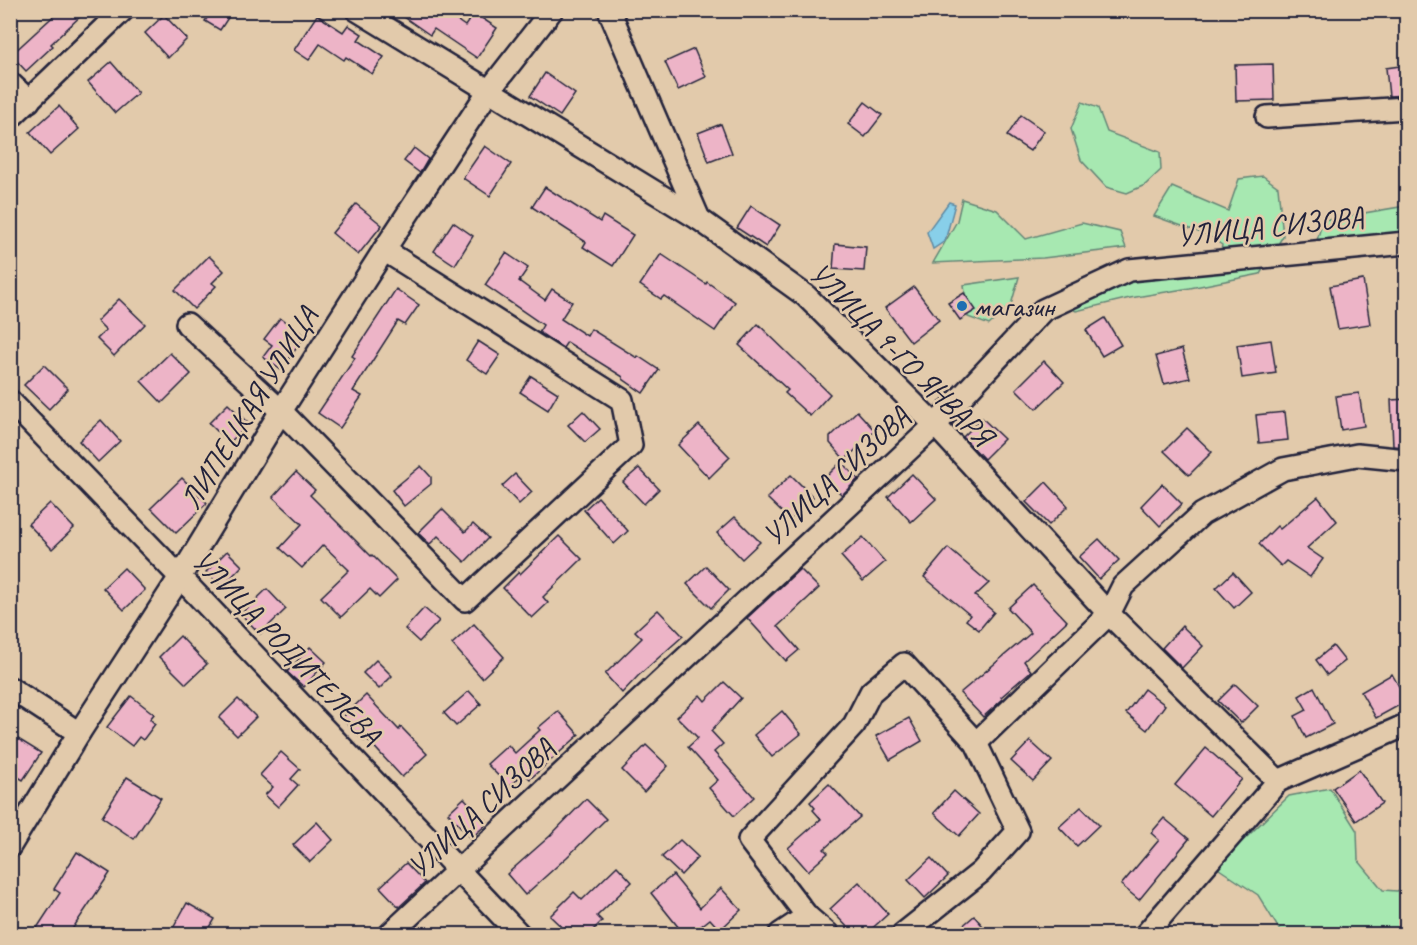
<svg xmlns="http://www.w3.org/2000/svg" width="1417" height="945" viewBox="0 0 1417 945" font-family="Caveat,sans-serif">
<rect width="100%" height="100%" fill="#e2caab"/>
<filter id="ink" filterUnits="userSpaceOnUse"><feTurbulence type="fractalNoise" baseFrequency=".0167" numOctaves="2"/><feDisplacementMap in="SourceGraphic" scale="12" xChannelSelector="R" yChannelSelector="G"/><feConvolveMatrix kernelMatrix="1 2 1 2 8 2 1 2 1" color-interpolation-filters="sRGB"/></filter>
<g filter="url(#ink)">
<g fill="#a7e8b1" stroke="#648576" stroke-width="1.5">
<path d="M1082 102 1098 108 1107 132 1160 152 1161 170 1145 185 1127 193 1106 187 1081 160 1071 129Z"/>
<path d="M1263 176 1278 187 1283 236 1260 274 1190 288 1130 298 1076 311 1068 307 1120 276 1221 251 1222 245 1207 235 1154 216 1172 187 1228 211 1239 179Z"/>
<path d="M962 199 997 210 1026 239 1082 223 1120 232 1126 248 1043 258 933 263 957 221Z"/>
<path d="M1406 206V236L1315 247 1323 220Z"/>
<path d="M1019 277 1011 305 989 325 968 317 964 285Z"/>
<path d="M1330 788 1357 831 1358 860 1383 890 1397 891 1406 887V934H1282L1258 895 1216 867 1289 796Z"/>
</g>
<path fill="#88cfe9" stroke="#5f8aa3" stroke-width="1.5" d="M949 202 955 204 945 241 933 249 927 232Z"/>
<g fill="#edb4c7" stroke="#22223b" stroke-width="1.5">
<path d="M60 10H87L51 44 53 46 26 71 11 55Z"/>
<path d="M212 10H233L220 30 205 21Z"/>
<path d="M394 10H442L465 26 474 13 497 28 477 58 434 29 430 35Z"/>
<path d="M164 15 187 39 168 58 145 33Z"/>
<path d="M317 15 343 32 348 25 362 34 358 40 384 57 372 74 346 57 344 60 320 44 309 60 294 50Z"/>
<path d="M694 49 706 77 678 90 665 62Z"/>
<path d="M111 62 138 93 115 113 88 82Z"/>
<path d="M1273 64 1274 100 1236 101 1235 65Z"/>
<path d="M1407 65V95L1389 96 1386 68Z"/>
<path d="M545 73 575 94 560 116 530 96Z"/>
<path d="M865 102 882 115 865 137 848 124Z"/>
<path d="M59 106 79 129 50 155 30 132Z"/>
<path d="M1021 115 1044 131 1030 151 1007 136Z"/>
<path d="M721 124 732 153 709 162 698 133Z"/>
<path d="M485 146 511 164 490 196 463 178Z"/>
<path d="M414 148 428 159 420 173 404 161Z"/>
<path d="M545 187 600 222 603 216 633 235 613 266 583 247 586 242 532 207Z"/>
<path d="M356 204 382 225 358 255 332 233Z"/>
<path d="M751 206 780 225 766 247 737 228Z"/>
<path d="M453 222 473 236 455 265 434 251Z"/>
<path d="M835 244 866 247 864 271 833 269Z"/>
<path d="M506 253 528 268 519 281 545 300 552 289 572 302 561 319 587 336 591 329 637 358 638 356 659 370 643 393 623 379V377L567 342 563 348 539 332 543 325 485 285Z"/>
<path d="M661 254 706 284 707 282 735 302 715 331 664 296 661 299 640 285Z"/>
<path d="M209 256 224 271 212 283 216 286 194 309 175 290Z"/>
<path d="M1363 280 1370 324 1338 329 1330 286Z"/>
<path d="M914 287 939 320 911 342 885 308Z"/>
<path d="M396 289 419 305 405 325 398 321 353 391 362 396 340 428 318 413 355 358 352 356Z"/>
<path d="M964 293 976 310 960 320 948 303Z"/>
<path d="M119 299 145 324 114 356 97 339 106 330 97 321Z"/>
<path d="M280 318 305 336 281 370 263 357 272 345 264 339Z"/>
<path d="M1105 318 1121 345 1102 356 1086 330Z"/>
<path d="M758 324 830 394 810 416 785 393 788 390 739 345Z"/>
<path d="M1271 340 1276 373 1242 378 1237 345Z"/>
<path d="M478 341 500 355 487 374 466 360Z"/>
<path d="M1182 349 1190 378 1164 384 1156 356Z"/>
<path d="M170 353 191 374 162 403 141 381Z"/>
<path d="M1044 361 1064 382 1036 409 1016 389Z"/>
<path d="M44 365 68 389 49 409 24 385Z"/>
<path d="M531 376 558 393 548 410 520 392Z"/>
<path d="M1359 393 1364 426 1341 430 1336 396Z"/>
<path d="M1407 399V447L1393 446 1391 400Z"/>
<path d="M228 404 249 424 229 443 209 423Z"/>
<path d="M583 411 600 429 585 442 568 425Z"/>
<path d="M857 411 875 431 845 460 830 443V437Z"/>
<path d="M1285 412 1288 440 1259 443 1256 415Z"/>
<path d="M982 418 1004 439 984 459 963 437Z"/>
<path d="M101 420 120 441 98 462 79 441Z"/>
<path d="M699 425 730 457 709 478 678 445Z"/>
<path d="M1187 428 1212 452 1189 475 1164 451Z"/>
<path d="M841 462 858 479 842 495 825 478Z"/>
<path d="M421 466 431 477V484L404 506 392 490Z"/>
<path d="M639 468 659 489 644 504 623 482Z"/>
<path d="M296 472 315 490 310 495 371 556 372 555 397 580 379 598 370 589 341 617 321 597 349 570 323 545 302 568 280 548 302 524 273 497Z"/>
<path d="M515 474 532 492 519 504 502 486Z"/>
<path d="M912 474 936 499 911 522 888 497Z"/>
<path d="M791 475 813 497 790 520 767 498Z"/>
<path d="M182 478 207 503 176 533 151 508Z"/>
<path d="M1046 482 1068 506 1049 525 1026 502Z"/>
<path d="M1162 484 1182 504 1160 526 1141 506Z"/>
<path d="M598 497 628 531 614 544 584 510Z"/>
<path d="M1318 497 1337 521 1307 548 1323 559 1310 577 1286 561 1281 566 1259 544 1277 526 1280 529Z"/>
<path d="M50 503 74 528 52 549 28 524Z"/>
<path d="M442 509 465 532 473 524 488 538 465 562 438 536 430 544 418 533Z"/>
<path d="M735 517 760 542 742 559 717 533Z"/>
<path d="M559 536 582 559 543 597 548 603 532 618 503 588 519 572 520 574Z"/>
<path d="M863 537 885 562 863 581 841 556Z"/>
<path d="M1099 539 1119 560 1099 579 1079 557Z"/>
<path d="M948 548 989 583 975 596 994 612 979 630 966 620 970 615 924 577Z"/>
<path d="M227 551 242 566 222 587 206 572Z"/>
<path d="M706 566 729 590 711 608 687 584Z"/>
<path d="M124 568 145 590 124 610 103 588Z"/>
<path d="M800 569 819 588 778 626 799 650 786 661 747 618Z"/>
<path d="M1233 572 1251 592 1234 608 1216 588Z"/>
<path d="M1033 585 1067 621 1024 661 1031 671 1001 697 1003 699 983 717 960 693 1031 633 1008 608Z"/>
<path d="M267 589 286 609 260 634 241 614Z"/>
<path d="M424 608 439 621 419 642 405 629Z"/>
<path d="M658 610 683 636 638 676 622 693 605 674 642 638 635 631Z"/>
<path d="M474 624 504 657 482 678 452 644Z"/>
<path d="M1182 626 1203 646 1182 668 1162 648Z"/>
<path d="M180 636 207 664 186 684 159 657Z"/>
<path d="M1333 646 1345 661 1327 675 1316 660Z"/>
<path d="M310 647 326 662 304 687 287 672Z"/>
<path d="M376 660 392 676 379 689 363 673Z"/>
<path d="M1392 674 1407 701 1376 718 1361 692Z"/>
<path d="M724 682 741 698 711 731 723 744 714 752 754 797 734 816 709 788 718 780 688 747 698 738 677 717 700 695 705 701Z"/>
<path d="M1235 684 1258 706 1241 723 1218 701Z"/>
<path d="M1314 687 1333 724 1306 738 1295 716 1307 710 1299 696Z"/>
<path d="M1144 689 1165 705 1147 730 1126 713Z"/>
<path d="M469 691 481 704 456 726 444 713Z"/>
<path d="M366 695 399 730 401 727 427 754 402 777 367 739 364 741 342 718Z"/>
<path d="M131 696 154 714 150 719 155 724 143 740 139 737 132 746 107 727Z"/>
<path d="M238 699 256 717 237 736 219 718Z"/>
<path d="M558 711 579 735 530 779 524 773 509 787 487 764 508 745 515 753 540 730 538 728Z"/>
<path d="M782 711 801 734 772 757 754 735Z"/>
<path d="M909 718 922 741 890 760 876 736Z"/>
<path d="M10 734 41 753 23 780 10 772Z"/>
<path d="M1030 741 1052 761 1033 781 1011 761Z"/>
<path d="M646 745 668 766 644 792 622 770Z"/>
<path d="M1206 748 1242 779 1211 816 1175 785Z"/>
<path d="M281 752 300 769 291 779 298 785 278 807 265 795 273 787 260 775Z"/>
<path d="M1359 770 1382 803 1356 821 1333 788Z"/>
<path d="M127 777 161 798 134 839 102 817Z"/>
<path d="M829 784 860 817 824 849 828 853 808 871 788 848 821 819 813 810 815 808 810 802Z"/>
<path d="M954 791 979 814 959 836 934 813Z"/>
<path d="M464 798 488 823 471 838 448 813Z"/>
<path d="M586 799 606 819 567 857 525 895 507 874 550 836Z"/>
<path d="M1081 807 1099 825 1077 846 1059 827Z"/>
<path d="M1164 818 1189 839 1139 900 1121 885 1159 840 1151 833Z"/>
<path d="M317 822 333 840 310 862 293 845Z"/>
<path d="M680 840 698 857 681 875 662 857Z"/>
<path d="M77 852 110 873 69 934H33L60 893 54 889Z"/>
<path d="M931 858 948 876 925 898 908 880Z"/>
<path d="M406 863 425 883 399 907 380 887Z"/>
<path d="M617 866 632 882 597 916 602 921 589 934H569L550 916 574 892 582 900Z"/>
<path d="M673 875 700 908 721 888 741 910 720 930 710 919 691 934H672L679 928 651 893Z"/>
<path d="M859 882 888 914 866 934H854L830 909Z"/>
<path d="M187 903 215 919 206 934H170Z"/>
<path d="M974 916 990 934H953Z"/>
</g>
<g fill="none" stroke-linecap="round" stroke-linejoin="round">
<defs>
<g id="street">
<path d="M357 10 699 219 806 296 935 425 1109 614 1278 781"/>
<path d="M609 10 699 219"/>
<path d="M10 83 29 101"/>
<path d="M1267 117 1406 108"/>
<path d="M10 118 123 10"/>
<path d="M187 324 281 411 465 600 631 445 622 400 384 250"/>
<path d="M10 401 180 577 519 934"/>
<path d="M10 688 79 733"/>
<path d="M976 743 1109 614 1123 586 1202 514 1283 469 1357 455 1406 460"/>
<path d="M10 846 79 733 180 577 281 411 384 250 488 92 552 10"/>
<path d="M390 934 935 425 1043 310 1129 270 1406 243"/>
<path d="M780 934 807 916"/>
<path d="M828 934 807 916 749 840 854 725 871 692 904 664 976 743 1018 831 981 872 903 934"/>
<path d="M1146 934 1278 781 1406 725"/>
</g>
</defs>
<use href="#street" stroke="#22223b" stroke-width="26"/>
<use href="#street" stroke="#e2caab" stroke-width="21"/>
</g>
</g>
<circle fill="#1f6fb2" stroke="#e2caab" stroke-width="2" cx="962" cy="306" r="6"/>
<g text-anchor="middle" stroke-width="5" stroke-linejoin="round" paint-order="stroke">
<g font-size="30" fill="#22223b" stroke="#e2caab">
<text transform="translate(1270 226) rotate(-6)" y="10">УЛИЦА СИЗОВА</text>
<text transform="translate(901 354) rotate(45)" y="10">УЛИЦА 9-ГО ЯНВАРЯ</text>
<text transform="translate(249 408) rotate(-58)" y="10">ЛИПЕЦКАЯ УЛИЦА</text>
<text transform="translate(836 476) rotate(-43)" y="10">УЛИЦА СИЗОВА</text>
<text transform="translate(287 647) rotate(46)" y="10">УЛИЦА РОДИТЕЛЕВА</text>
<text transform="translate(481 808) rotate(-43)" y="10">УЛИЦА СИЗОВА</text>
</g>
<g font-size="30" fill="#22223b" stroke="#e2caab" text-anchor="start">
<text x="974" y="316">магазин</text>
</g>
</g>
<rect width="1417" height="945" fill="none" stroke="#e2caab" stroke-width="36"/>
<rect x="18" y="18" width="1381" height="909" fill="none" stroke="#22223b" stroke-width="2" filter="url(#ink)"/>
</svg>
